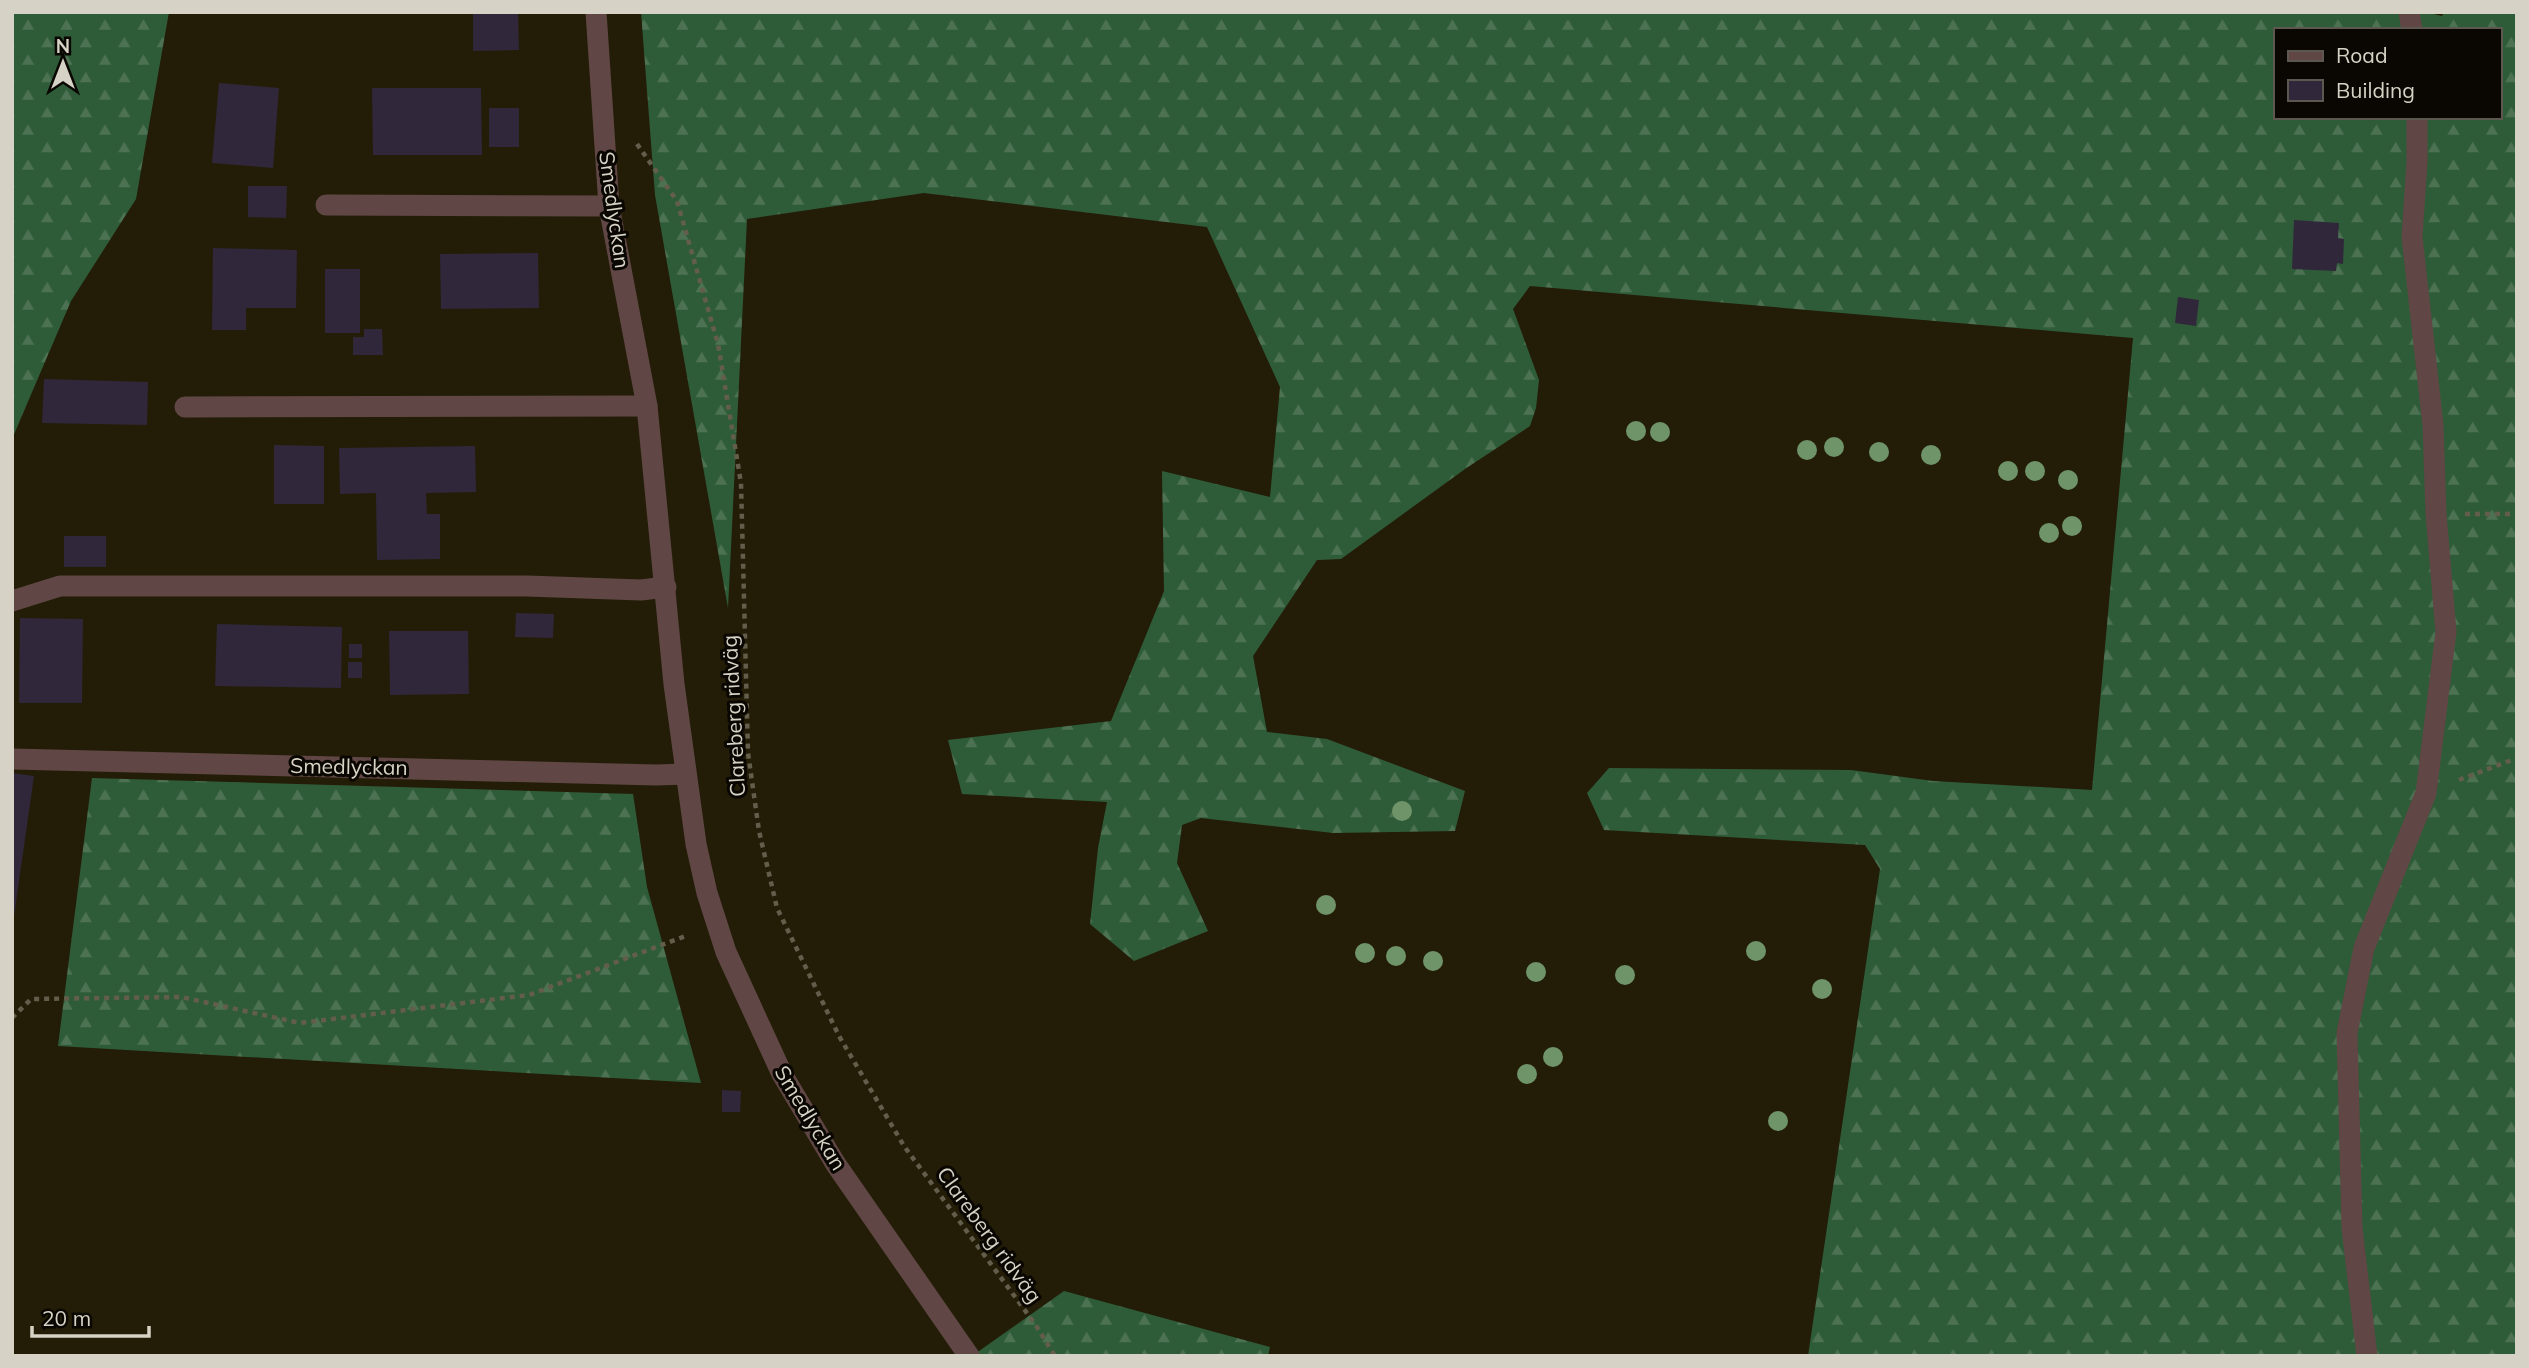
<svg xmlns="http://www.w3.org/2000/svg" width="2529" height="1368" viewBox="0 0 2529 1368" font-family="Mulish,sans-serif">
<defs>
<pattern id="forest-firs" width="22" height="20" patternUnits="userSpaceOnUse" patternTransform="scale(1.75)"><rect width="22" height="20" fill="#2f5c38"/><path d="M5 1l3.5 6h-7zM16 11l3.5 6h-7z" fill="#4c7253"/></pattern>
</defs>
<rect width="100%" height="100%" fill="#231d07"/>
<g fill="url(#forest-firs)" fill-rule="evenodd">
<path d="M12 12H169L136 199 71 301 12 439Z"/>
<path d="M641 12H2425L2442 16 2444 12H2517V1356H1808L1880 869 1865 845 1604 830 1587 793 1609 768 1851 770 1933 781 2092 790 2133 338 1530 286 1513 309 1539 380 1536 408 1530 426 1465 469 1341 559 1317 560 1253 656 1267 732 1327 739 1465 791 1455 831 1333 833 1201 818 1182 825 1177 863 1208 931 1134 961 1090 924 1098 848 1107 802 962 794 948 740 1111 721 1164 591 1162 471 1270 497 1280 387 1207 227 924 193 747 219 728 608 655 195ZM2275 30H2499V117H2275Z"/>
<path d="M92 778 633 794 647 887 701 1083 58 1046Z"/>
<path d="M1064 1291 1270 1347 1268 1356H972Z"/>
</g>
<g fill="#30273b">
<path d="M473 12H518L519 50 473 51Z"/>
<path d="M219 83 279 88 273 168 212 163Z"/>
<path d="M372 88H481L482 155H373Z"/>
<rect x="489" y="108" width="30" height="39"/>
<path d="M248 186H287L286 218 248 217Z"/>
<path d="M2294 220 2339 223 2338 238 2344 239 2343 264 2337 263 2336 271 2292 269Z"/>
<path d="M213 248 297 250 296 308H246V330H212Z"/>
<path d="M538 253 539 308 441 309 440 254Z"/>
<rect x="325" y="269" width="35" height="64"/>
<path d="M2178 297 2199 300 2196 326 2175 323Z"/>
<path d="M364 329H382L383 355H353V337H364Z"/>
<path d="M44 379 148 382 147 425 42 423Z"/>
<path d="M274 445 324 446V504H274Z"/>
<path d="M475 446 476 492 426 493 427 514H440V559L377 560 376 493 340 494 339 448Z"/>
<rect x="64" y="536" width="42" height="31"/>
<path d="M516 613 554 614 553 638 515 637Z"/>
<path d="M20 618 83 619 82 703H19Z"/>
<path d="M217 624 342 627 341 688 215 686Z"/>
<path d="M389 631H468L469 694 390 695Z"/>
<rect x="349" y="644" width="13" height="14"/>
<rect x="348" y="662" width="14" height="16"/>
<path d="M12 773 34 776 14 916H12Z"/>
<path d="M722 1090 741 1091 740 1112H722Z"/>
</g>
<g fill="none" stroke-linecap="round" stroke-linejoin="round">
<g stroke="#635e4b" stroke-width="4.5" stroke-dasharray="5 5" stroke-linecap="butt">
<path d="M637 144 677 201 718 344 741 483 748 753 759 831 777 908 839 1036 904 1146 1035 1324 1055 1356"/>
<path d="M2465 514H2517"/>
<path d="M2459 780 2517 758"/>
<path d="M12 1018 31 999 181 997 300 1023 529 995 688 935"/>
</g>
<g stroke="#604745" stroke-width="21">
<path d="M326 205 609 206"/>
<path d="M185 407 647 406"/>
<path d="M12 601 60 586H527L641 590 666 587"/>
<path d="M12 759 656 775 686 774"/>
</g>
<g stroke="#604745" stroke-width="21">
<path d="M596 12 609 206 647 406 674 684 696 844 707 893 726 952 782 1074 835 1163 969 1356"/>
<path d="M2409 12 2412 30"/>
<path d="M2367 1356 2352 1228 2347 1033 2364 948 2426 793 2446 632 2436 514 2433 425 2412 237 2417 162V117"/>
</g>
</g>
<g fill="#6f9469">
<circle cx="1636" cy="431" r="10"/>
<circle cx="1660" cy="432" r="10"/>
<circle cx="1834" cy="447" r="10"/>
<circle cx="1807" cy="450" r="10"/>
<circle cx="1879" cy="452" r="10"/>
<circle cx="1931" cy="455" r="10"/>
<circle cx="2008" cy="471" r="10"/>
<circle cx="2035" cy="471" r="10"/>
<circle cx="2068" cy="480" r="10"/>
<circle cx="2072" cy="526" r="10"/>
<circle cx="2049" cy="533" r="10"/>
<circle cx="1402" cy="811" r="10"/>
<circle cx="1326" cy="905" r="10"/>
<circle cx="1756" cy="951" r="10"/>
<circle cx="1365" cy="953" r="10"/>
<circle cx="1396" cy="956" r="10"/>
<circle cx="1433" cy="961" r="10"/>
<circle cx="1536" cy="972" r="10"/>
<circle cx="1625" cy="975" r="10"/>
<circle cx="1822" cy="989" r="10"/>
<circle cx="1553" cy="1057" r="10"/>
<circle cx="1527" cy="1074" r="10"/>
<circle cx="1778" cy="1121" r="10"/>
</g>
<g text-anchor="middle" stroke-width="6" stroke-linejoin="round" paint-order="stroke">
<g font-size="21" fill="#d6d2c5" stroke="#0a0702">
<text transform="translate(614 210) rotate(82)" y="7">Smedlyckan</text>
<text transform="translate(734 716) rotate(-93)" y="7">Clareberg ridväg</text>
<text transform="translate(349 767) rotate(1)" y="7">Smedlyckan</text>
<text transform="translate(810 1118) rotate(59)" y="7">Smedlyckan</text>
<text transform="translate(989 1235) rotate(54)" y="7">Clareberg ridväg</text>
</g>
</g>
<rect width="2529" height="1368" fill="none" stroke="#d6d2c5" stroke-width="28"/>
<rect x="2274" y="28" width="228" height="91" fill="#0a0702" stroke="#5c5850" stroke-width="2"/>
<rect x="2288" y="51" width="35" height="10" fill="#604745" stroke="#5c5850" stroke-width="2"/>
<text x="2336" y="63" font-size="21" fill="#d6d2c5">Road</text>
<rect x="2288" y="80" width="35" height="21" fill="#30273b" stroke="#5c5850" stroke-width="2"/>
<text x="2336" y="98" font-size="21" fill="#d6d2c5">Building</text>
<g transform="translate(63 63)" stroke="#0a0702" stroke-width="5" paint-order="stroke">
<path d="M0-5L12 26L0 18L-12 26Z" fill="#d6d2c5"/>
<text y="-10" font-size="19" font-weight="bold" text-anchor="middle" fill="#d6d2c5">N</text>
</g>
<path d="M32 1326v10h117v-10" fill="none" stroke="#d6d2c5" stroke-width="3.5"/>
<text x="42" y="1326" font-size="21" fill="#d6d2c5" stroke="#0a0702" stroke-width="5" paint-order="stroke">20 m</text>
</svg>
